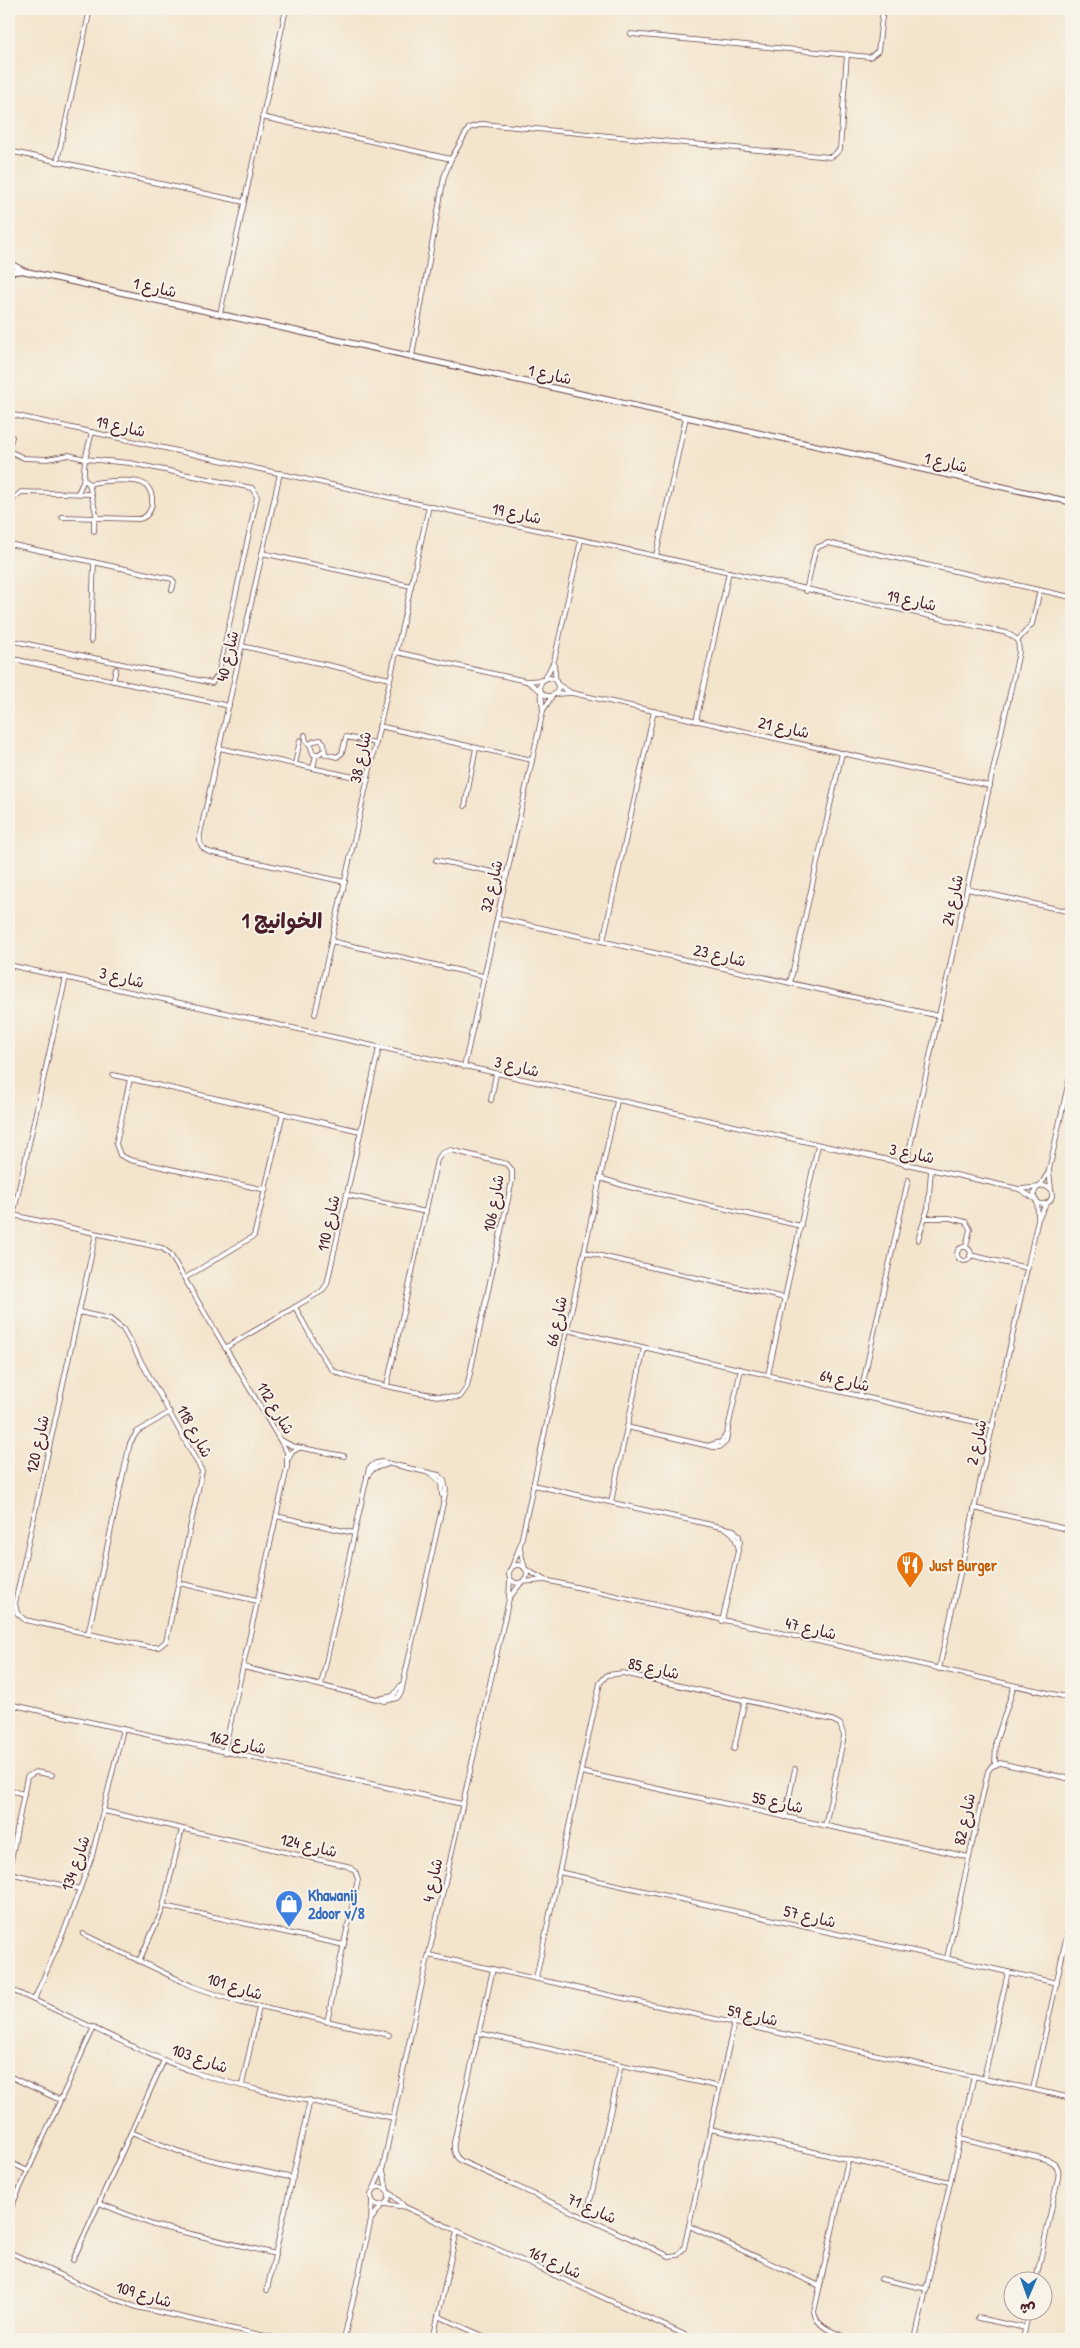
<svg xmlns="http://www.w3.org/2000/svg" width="1080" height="2348" viewBox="0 0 1080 2348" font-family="'Patrick Hand','Playpen Sans Arabic',sans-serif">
<rect width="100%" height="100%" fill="#f7f3e8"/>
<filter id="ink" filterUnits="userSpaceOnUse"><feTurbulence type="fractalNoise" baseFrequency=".02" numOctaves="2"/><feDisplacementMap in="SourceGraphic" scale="10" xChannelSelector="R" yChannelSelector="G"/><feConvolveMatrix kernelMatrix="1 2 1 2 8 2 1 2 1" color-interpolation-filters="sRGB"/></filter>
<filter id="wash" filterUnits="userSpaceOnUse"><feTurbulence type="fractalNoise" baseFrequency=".0096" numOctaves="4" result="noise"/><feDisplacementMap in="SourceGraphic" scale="20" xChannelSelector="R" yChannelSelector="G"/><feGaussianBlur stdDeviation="1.12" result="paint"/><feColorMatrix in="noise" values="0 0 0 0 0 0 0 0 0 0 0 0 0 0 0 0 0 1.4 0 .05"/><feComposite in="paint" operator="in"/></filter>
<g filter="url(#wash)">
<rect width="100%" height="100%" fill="#f3e4cc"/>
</g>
<g filter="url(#ink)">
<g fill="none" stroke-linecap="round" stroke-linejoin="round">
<defs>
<g id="minor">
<path d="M631 34 870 57 878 51 883 9"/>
<path d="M262 117 451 159"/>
<path d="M9 151 244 202"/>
<path d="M57 162 90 9"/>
<path d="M220 314 286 9"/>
<path d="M412 356 444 177 451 159 469 128 483 124 830 157 834 155 840 149 847 54"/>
<path d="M9 414 1007 633 1018 640"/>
<path d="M9 446 12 437"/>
<path d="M9 451 24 458 47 459 69 455 85 459 130 463 252 488 257 497 218 675 212 683 9 640"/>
<path d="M280 473 200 834C199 843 201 849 209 852L345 882"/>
<path d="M84 479 89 484 97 518"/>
<path d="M78 493 83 482 85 459 92 432"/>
<path d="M62 517 139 519C154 517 157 492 144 484 134 478 100 481 89 484"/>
<path d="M9 520 13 499 21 492 90 494"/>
<path d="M94 531V518"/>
<path d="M9 544 172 579 174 582 172 590"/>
<path d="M262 553 411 586"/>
<path d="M656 556 686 417"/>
<path d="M806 591 815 551 818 547 828 543 1071 597"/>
<path d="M1018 640 1032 624 1040 590"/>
<path d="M91 641 94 562"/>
<path d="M242 646 390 679"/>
<path d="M396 652 526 681 543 680"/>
<path d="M9 658 229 706"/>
<path d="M554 664 556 682"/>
<circle cx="549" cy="687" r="9"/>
<path d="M544 680 554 661 581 540"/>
<path d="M113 681 116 669"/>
<path d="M528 682 541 691"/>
<path d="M557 684 570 692"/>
<path d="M555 694 572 693 990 786"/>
<path d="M544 709 552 696"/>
<path d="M696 721 729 572"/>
<path d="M379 726 532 760"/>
<path d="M305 735 306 741 310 745"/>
<path d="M219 748 368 780"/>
<path d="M323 751 319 754H313L310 744 314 741 321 740 324 743 325 754 337 757 342 753 346 737 376 743"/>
<path d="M295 764 300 740"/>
<path d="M313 768 316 755"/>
<path d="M465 806 476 748"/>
<path d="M436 860 507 875"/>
<path d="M967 889 1071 912"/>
<path d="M497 918 939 1016"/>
<path d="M331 941 483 976"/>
<path d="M603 941 654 711"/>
<path d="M9 965 1019 1189 1035 1199"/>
<path d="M790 983 842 753"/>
<path d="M315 1014 429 506"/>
<path d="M464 1067 543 711 541 692"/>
<path d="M113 1075 360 1131"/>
<path d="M130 1079 116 1144 120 1155 130 1160 266 1190"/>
<path d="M491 1100 496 1074"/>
<path d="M906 1165 1019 652 1018 640"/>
<path d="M600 1178 629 1187 801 1226"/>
<circle cx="1043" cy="1195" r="9"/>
<path d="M1040 1186 1048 1173"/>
<path d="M1021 1189 1039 1187"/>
<path d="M1051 1189 1049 1170 1071 1071"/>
<path d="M347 1195 426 1212"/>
<path d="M1037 1201 1038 1216"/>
<path d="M13 1215 162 1248 170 1254 287 1452V1468L224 1752"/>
<path d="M925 1218H950L966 1222 970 1229 966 1247"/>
<path d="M9 1234 66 977"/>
<path d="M918 1240 928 1208 931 1170"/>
<circle cx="964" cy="1254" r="7"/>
<path d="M584 1252 785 1298"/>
<path d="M970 1255 1028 1268"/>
<path d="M185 1278 254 1236 283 1113"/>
<path d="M295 1307C305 1324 320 1357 333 1370 341 1378 450 1401 460 1397L467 1387 512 1181V1170L507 1164 451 1150 442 1153 437 1160 387 1385"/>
<path d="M79 1312 110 1319 123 1329 202 1471 167 1637 166 1641 159 1647H149L25 1620 17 1613 15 1603 96 1234"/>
<path d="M567 1330 993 1426"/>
<path d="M225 1348 322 1291 327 1284 379 1048"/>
<path d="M768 1375 818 1145"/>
<path d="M860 1396 908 1180"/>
<path d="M627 1427 713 1447H720L726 1442 728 1430"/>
<path d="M281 1440 292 1446 344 1456"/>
<path d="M710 1445 721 1442 727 1433 741 1369"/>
<path d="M289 1458 292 1452 299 1448"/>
<path d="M432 1474 441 1483 442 1495"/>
<path d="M367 1476 374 1468 386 1465"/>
<path d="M533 1485 734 1530 739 1536 740 1542 722 1621"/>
<path d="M611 1502 644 1348"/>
<path d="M974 1508 1071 1530"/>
<path d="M276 1516 354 1533"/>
<path d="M727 1529 734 1535 738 1546"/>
<path d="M520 1549 525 1569"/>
<circle cx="518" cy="1574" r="9"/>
<path d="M511 1569 520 1546 617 1101"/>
<path d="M525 1569 543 1579"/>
<path d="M522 1582 545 1580 1071 1698"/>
<path d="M179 1583 257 1601"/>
<path d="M510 1597 521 1583"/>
<path d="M88 1634 130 1443 137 1432 170 1412"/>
<path d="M243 1667 385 1701 397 1698 401 1693 446 1490 444 1480 439 1475 382 1462 376 1463 369 1468 321 1685"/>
<path d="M939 1669 1038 1219 1047 1203"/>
<path d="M382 1698 393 1696 401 1685"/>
<path d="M9 1704 462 1804"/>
<path d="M734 1749 745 1700"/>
<path d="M995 1764 996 1741 1014 1686"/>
<path d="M581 1772 969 1857"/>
<path d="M9 1790 24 1794"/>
<path d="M104 1811 347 1866 355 1871 358 1879 327 2022"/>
<path d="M785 1817 795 1769"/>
<path d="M9 1871 27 1777 35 1772 52 1775"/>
<path d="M559 1872 1057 1983"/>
<path d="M9 1873 80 1889"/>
<path d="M164 1906 344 1945"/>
<path d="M83 1934 192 1986 233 2000 389 2035"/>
<path d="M429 1955 1071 2098"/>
<path d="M947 1958 988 1771 991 1767 1000 1763 1071 1779"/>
<path d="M139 1961 162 1911 182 1829"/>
<path d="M493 1969 454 2142C453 2150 454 2156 461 2161L669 2256 678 2255 684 2248 734 2023"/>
<path d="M536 1978 600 1683 607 1675 623 1673 832 1720 840 1724 844 1736 825 1826"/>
<path d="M9 1989C73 2016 134 2051 200 2074 262 2094 329 2104 393 2118"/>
<path d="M34 2000 66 1926 92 1856 123 1729"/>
<path d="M479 2033 720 2087"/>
<path d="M9 2076 60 2100"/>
<path d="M984 2078 1008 1972"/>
<path d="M242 2085 259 2007"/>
<path d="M1033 2089 1071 1916"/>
<path d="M710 2129 950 2182"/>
<path d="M131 2132 185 2154 293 2178"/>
<path d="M960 2139 1046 2159C1056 2162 1060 2168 1058 2178L1036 2280"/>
<path d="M848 2160 814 2312C817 2329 837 2333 851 2339"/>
<path d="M9 2162 28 2171"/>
<path d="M383 2170 387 2190"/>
<circle cx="380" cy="2196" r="9"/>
<path d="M374 2188 383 2167 413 2024 509 1599 510 1578"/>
<path d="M390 2193 403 2205"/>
<path d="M99 2203 153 2225 276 2254"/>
<path d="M385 2204 405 2207 694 2339"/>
<path d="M9 2212 94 2027"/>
<path d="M372 2218 382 2205"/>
<path d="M586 2219 621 2065"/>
<path d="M689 2226 820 2286"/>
<path d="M9 2252 102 2294 136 2307 279 2339"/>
<path d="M73 2260 164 2060"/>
<path d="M881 2279 927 2289"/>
<path d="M267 2290 310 2100"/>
<path d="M438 2316 490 2339"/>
<path d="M978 2318 1025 2328"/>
<path d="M344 2339 371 2220 372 2199"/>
<path d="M433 2339 457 2231"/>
<path d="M915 2339 974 2076"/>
<path d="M1023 2339 1029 2310"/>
</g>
<g id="tertiary">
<path d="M9 263 24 271 1071 502"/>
<path d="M9 272 21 271"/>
</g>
</defs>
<use href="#minor" stroke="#633d43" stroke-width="5.5"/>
<use href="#tertiary" stroke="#633d43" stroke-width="7"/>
<use href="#minor" stroke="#fff" stroke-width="4"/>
<use href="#tertiary" stroke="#fff" stroke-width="5"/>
</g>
</g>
<defs>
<symbol id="restaurant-pin" viewBox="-11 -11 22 30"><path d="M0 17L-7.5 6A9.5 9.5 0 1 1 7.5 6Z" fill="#e8710a" stroke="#f7f3e8"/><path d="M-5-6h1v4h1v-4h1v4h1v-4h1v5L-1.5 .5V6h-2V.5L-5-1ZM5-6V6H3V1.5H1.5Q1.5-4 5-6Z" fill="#fff"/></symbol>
<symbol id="shop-pin" viewBox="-11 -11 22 30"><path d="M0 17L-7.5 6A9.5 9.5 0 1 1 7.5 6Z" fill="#3f7fe0" stroke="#f7f3e8"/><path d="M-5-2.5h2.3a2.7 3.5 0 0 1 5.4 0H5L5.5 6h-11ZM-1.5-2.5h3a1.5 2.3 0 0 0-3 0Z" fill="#fff"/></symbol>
</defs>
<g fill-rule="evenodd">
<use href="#restaurant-pin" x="894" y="1549" width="32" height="43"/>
<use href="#shop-pin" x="273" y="1888" width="32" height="43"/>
</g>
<g text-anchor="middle" stroke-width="4" stroke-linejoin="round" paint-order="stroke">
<g font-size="16" fill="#4a1f2b" stroke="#f7f3e8">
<text transform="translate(155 287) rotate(12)" y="6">شارع 1</text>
<text transform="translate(550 374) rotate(12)" y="6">شارع 1</text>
<text transform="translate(121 426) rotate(12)" y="6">شارع 19</text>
<text transform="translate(946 462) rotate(13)" y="6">شارع 1</text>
<text transform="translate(517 513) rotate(12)" y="6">شارع 19</text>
<text transform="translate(912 600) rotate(12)" y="6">شارع 19</text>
<text transform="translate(227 656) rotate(-77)" y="6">شارع 40</text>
<text transform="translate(784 727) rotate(12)" y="6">شارع 21</text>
<text transform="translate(360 757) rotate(-78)" y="6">شارع 38</text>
<text transform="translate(491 886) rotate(-77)" y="6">شارع 32</text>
<text transform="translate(952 900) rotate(-78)" y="6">شارع 24</text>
<text transform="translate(720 955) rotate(13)" y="6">شارع 23</text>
<text transform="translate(122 977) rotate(13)" y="6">شارع 3</text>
<text transform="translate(517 1066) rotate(13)" y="6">شارع 3</text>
<text transform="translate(912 1153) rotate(12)" y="6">شارع 3</text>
<text transform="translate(493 1203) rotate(-80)" y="6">شارع 106</text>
<text transform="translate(328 1223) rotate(-78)" y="6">شارع 110</text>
<text transform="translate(556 1321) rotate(-78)" y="6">شارع 66</text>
<text transform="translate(845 1380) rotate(13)" y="6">شارع 64</text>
<text transform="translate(276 1408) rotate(59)" y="6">شارع 112</text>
<text transform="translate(195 1431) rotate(61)" y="6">شارع 118</text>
<text transform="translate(976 1442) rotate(-78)" y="6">شارع 2</text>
<text transform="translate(37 1444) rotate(-78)" y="6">شارع 120</text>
<text transform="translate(811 1628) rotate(13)" y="6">شارع 47</text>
<text transform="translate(654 1668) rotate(12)" y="6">شارع 85</text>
<text transform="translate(238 1742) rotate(13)" y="6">شارع 162</text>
<text transform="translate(778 1802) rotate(12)" y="6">شارع 55</text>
<text transform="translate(964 1819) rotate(-78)" y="6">شارع 82</text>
<text transform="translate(309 1845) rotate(13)" y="6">شارع 124</text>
<text transform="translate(75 1863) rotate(-71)" y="6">شارع 134</text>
<text transform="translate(432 1880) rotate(-78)" y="6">شارع 4</text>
<text transform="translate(810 1916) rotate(13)" y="6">شارع 57</text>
<text transform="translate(235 1986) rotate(17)" y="6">شارع 101</text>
<text transform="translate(753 2015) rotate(12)" y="6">شارع 59</text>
<text transform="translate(200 2058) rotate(19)" y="6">شارع 103</text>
<text transform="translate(592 2208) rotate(24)" y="6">شارع 71</text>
<text transform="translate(555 2262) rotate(24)" y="6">شارع 161</text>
<text transform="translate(144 2294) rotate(16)" y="6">شارع 109</text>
</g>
<g font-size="16" font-weight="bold" fill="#c56008" stroke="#f7f3e8" text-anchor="start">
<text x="929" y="1571">Just Burger</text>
</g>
<g font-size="16" font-weight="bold" fill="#366cbe" stroke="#f7f3e8" text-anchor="start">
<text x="308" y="1901">Khawanij<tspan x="308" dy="18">2door v/8</tspan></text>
</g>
<g font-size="21" font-weight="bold" fill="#4a1f2b" stroke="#f7f3e8">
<text x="282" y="928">الخوانيج 1</text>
</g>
</g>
<rect width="1080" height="2348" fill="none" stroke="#f7f3e8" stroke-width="30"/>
<g transform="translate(1028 2296) rotate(182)"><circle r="24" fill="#f7f3e8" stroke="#b29e9c"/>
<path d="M0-4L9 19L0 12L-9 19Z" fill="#1f6fb2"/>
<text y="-8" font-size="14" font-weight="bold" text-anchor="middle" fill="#4a1f2b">ش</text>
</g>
</svg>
